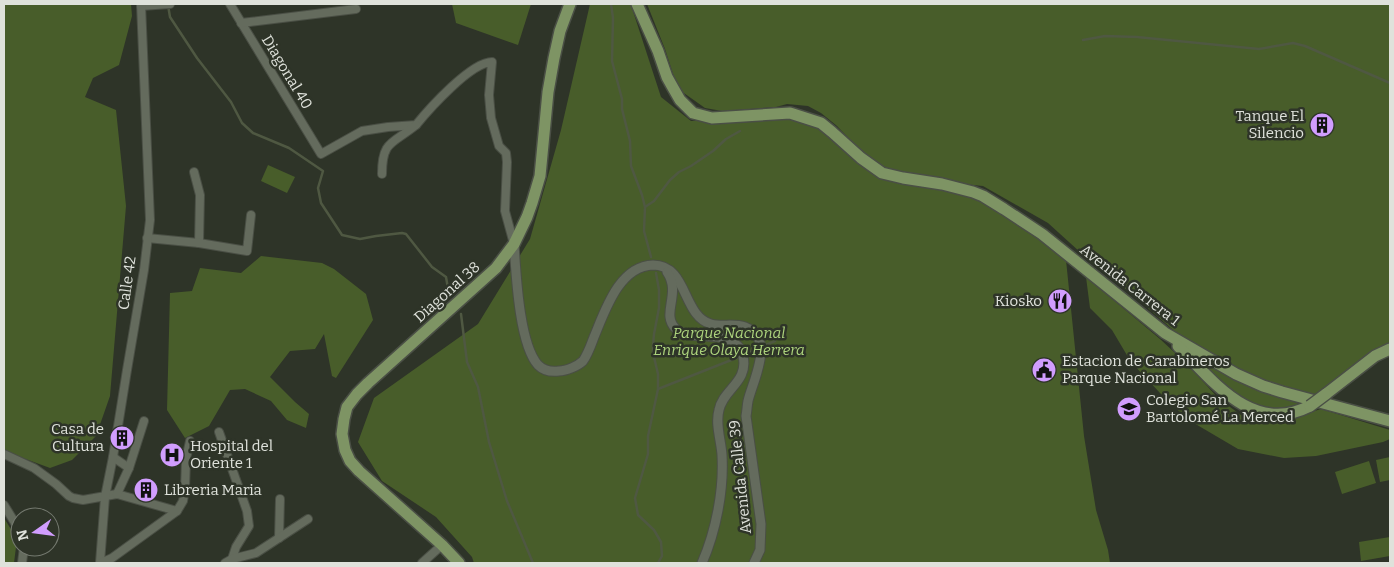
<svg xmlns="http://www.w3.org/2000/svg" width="1394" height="567" viewBox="0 0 1394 567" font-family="Bitter,serif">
<rect width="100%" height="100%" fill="#2e3428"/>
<g fill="#485d2a">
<path d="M4 4H131L132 16 119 65 93 78 85 97 116 110 126 206 110 396 96 436 72 460 50 468 4 451Z"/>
<path d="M452 4H531L518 45 456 23Z"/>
<path d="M590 4H630L631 5 661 97 691 121 772 118 800 120 822 129 858 161 978 196 1019 219 1066 260 1084 436 1096 510 1108 550 1110 563H474L472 557 436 517 382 481 358 442 374 398 478 324 530 239 561 130Z"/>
<path d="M647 4H1390V342L1358 362 1344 375 1316 395 1295 390 1233 369 1187 342 1127 290 1091 262 1048 223 983 186 963 184 887 171 862 158 856 146 837 126 821 113 808 106 787 104 776 107 722 111 705 108 681 91 674 77 665 49Z"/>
<path d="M268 165 295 177 287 193 261 181Z"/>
<path d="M261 256 322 263 334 269 366 294 373 320 336 378 332 376 324 334 315 349 290 351 270 377 295 402 309 414 306 428 287 420 271 401 245 389 230 390 209 426 185 438 167 410 170 293 192 291 200 268 241 273Z"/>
<path d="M1086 277 1160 339 1188 365 1219 399 1241 415 1261 421 1276 423 1321 409 1390 430V439L1383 442 1316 456 1284 458 1238 449 1187 419 1160 393 1131 362 1112 330 1090 308Z"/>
<path d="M1198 359 1247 385 1300 404C1290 406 1279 410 1268 409 1240 404 1218 378 1198 359Z"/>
<path d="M1390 457V480L1380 482 1376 460Z"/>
<path d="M1369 461 1376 483 1342 494 1335 472Z"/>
<path d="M4 518 17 539 14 563H4Z"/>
<path d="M1390 537V556L1361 561 1359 542Z"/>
</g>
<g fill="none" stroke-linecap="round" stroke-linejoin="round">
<g stroke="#4f5842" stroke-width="2.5">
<path d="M611 4 613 18 612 61 622 99V109L630 141 631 166 642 195 645 207 644 231 651 257"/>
<path d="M168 5 170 17 197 58 231 102 242 123 253 133 289 148 323 171 318 188 321 203 342 235 360 239 376 236 402 233 406 234 432 267 446 277 449 294"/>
<path d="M1083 40 1105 36 1137 37 1259 49 1293 43 1305 46 1390 83"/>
<path d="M645 207 654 201 670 180 679 172 691 166 713 151 726 139 740 131"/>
<path d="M656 273 659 290V308L654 334 653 346V353L658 374V389L648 436V454L635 498 638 515 654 530 661 542 662 556 658 563"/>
<path d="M461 314 467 362 478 387 489 442 507 501 533 563"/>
<path d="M745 354 775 341"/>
<path d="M658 389 739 357"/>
</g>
<defs>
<g id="minor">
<path d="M230 4 321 154 362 131 388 127 416 125C429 109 471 62 492 62L489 95 491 118 499 146 506 153 507 162 505 211 514 244"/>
<path d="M141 6 170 4"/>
<path d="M241 23 356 9"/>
<path d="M194 172 200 195 199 243"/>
<path d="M382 174C382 140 393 144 416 125"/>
<path d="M147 238 199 243 247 251 251 215"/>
<path d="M219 432 247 511 249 526 236 547 232 559"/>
<path d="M4 454 34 468 56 484 69 496 73 498 83 500 117 494 177 511"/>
<path d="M113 457 129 468"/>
<path d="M117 494 129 468 144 421"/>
<path d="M4 505 20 531"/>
<path d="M279 538 280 499"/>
<path d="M22 563 24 547"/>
<path d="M100 563 105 497 113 457 127 370 144 270 150 220 141 4"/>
<path d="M101 563 112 558 177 511 183 501 185 489 186 459 190 441"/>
<path d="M225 563 232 559 256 553 308 519"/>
<path d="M422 563 442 545"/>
</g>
<g id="tertiary">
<path d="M514 244C516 273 519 344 538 365 544 371 551 372 559 371 566 371 578 366 583 361 588 354 591 345 594 337 605 311 619 266 653 265 688 265 682 316 711 324 722 327 734 323 745 327 776 338 753 380 748 401 747 406 747 411 746 416L761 524 760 550 754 563"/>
<path d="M667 272C682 294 660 314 676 329 692 344 735 325 743 356 749 382 723 389 719 410 715 424 721 440 722 455 724 490 716 531 702 563"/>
</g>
<g id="primary">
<path d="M637 4 658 51 667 77 672 86 680 100 693 113 712 118 790 113 821 123 832 132 861 158 882 173 903 178 942 184 973 192 983 196 1004 209 1042 234 1165 333 1236 374 1263 386 1282 392 1390 421"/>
<path d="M1178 346C1214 382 1253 435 1310 406"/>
<path d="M1326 394 1375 356 1390 349"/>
<path d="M459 563 442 545 359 471 350 461 345 450 342 434 344 419 347 407 357 394 368 383 496 268 514 244 527 217 532 203 540 176 548 92 554 58 560 31 570 4"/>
</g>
</defs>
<use href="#minor" stroke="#4a4f45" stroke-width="10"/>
<use href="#tertiary" stroke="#4a4f45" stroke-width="11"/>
<use href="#primary" stroke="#4a4f45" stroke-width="14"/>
<use href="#minor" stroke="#646b5d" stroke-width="8"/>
<use href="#tertiary" stroke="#646b5d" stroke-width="9"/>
<use href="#primary" stroke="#7e9464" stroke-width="11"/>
<defs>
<path id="primary-bridge" d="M1310 406 1326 394"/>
</defs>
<use href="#primary-bridge" stroke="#4a4f45" stroke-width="14" stroke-linecap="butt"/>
<use href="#primary-bridge" stroke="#7e9464" stroke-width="11"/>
</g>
<defs>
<symbol id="building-disc" viewBox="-11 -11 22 22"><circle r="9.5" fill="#d19dfe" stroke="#2e3428"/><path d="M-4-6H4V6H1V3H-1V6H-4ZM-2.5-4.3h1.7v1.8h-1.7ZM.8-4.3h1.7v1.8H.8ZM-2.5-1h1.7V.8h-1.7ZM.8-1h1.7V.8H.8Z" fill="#111"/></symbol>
<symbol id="restaurant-disc" viewBox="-11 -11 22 22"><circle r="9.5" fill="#d19dfe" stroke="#2e3428"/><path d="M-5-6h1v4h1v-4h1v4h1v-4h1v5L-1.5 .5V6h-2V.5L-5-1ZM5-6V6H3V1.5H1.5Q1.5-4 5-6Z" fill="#111"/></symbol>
<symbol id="civic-disc" viewBox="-11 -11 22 22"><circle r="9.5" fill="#d19dfe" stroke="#2e3428"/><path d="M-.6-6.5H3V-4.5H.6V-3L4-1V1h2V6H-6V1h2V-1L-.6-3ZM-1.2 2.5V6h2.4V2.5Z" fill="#111"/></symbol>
<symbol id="school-disc" viewBox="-11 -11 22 22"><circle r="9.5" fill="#d19dfe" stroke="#2e3428"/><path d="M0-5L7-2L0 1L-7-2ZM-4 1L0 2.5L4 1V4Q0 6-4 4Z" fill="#111"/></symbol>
<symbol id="hospital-disc" viewBox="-11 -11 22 22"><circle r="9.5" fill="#d19dfe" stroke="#2e3428"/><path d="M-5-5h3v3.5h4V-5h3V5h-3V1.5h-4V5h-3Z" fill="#111"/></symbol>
</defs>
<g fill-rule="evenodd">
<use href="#building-disc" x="1308" y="111" width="28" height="28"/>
<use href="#restaurant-disc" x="1046" y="287" width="28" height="28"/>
<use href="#civic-disc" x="1030" y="356" width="28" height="28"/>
<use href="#school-disc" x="1115" y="395" width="28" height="28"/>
<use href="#building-disc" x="108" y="424" width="28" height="28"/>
<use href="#hospital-disc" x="158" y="441" width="28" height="28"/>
<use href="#building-disc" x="132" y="476" width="28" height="28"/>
</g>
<g text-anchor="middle" stroke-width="5" stroke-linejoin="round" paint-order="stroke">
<g font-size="15" fill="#dfe2db" stroke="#2e3428">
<text transform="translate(287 72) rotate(59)" y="5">Diagonal 40</text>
<text transform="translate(127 283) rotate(-82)" y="5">Calle 42</text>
<text transform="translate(1130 285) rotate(38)" y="5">Avenida Carrera 1</text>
<text transform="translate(447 292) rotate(-42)" y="5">Diagonal 38</text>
<text transform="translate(740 477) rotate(-96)" y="5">Avenida Calle 39</text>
</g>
<g font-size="15" fill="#dfe2db" stroke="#2e3428" text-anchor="start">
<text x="1304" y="121" text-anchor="end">Tanque El<tspan x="1304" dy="17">Silencio</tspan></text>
<text x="1042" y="306" text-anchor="end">Kiosko</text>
<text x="1062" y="366">Estacion de Carabineros<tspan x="1062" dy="17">Parque Nacional</tspan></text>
<text x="1146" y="405">Colegio San<tspan x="1146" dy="17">Bartolomé La Merced</tspan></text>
<text x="104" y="434" text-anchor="end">Casa de<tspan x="104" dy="17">Cultura</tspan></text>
<text x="190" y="451">Hospital del<tspan x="190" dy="17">Oriente 1</tspan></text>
<text x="164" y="495">Libreria Maria</text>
</g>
<g font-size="15" font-style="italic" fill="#add47d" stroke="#2e3428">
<text x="729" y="338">Parque Nacional<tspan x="729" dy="17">Enrique Olaya Herrera</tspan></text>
</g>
</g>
<rect width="1394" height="567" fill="none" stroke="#dfe2db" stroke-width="10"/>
<g transform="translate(35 532) rotate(256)"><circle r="24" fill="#2e3428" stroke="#757a70"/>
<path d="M0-4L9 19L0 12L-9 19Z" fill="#d19dfe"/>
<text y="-8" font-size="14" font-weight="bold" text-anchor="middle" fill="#dfe2db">N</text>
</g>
</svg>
